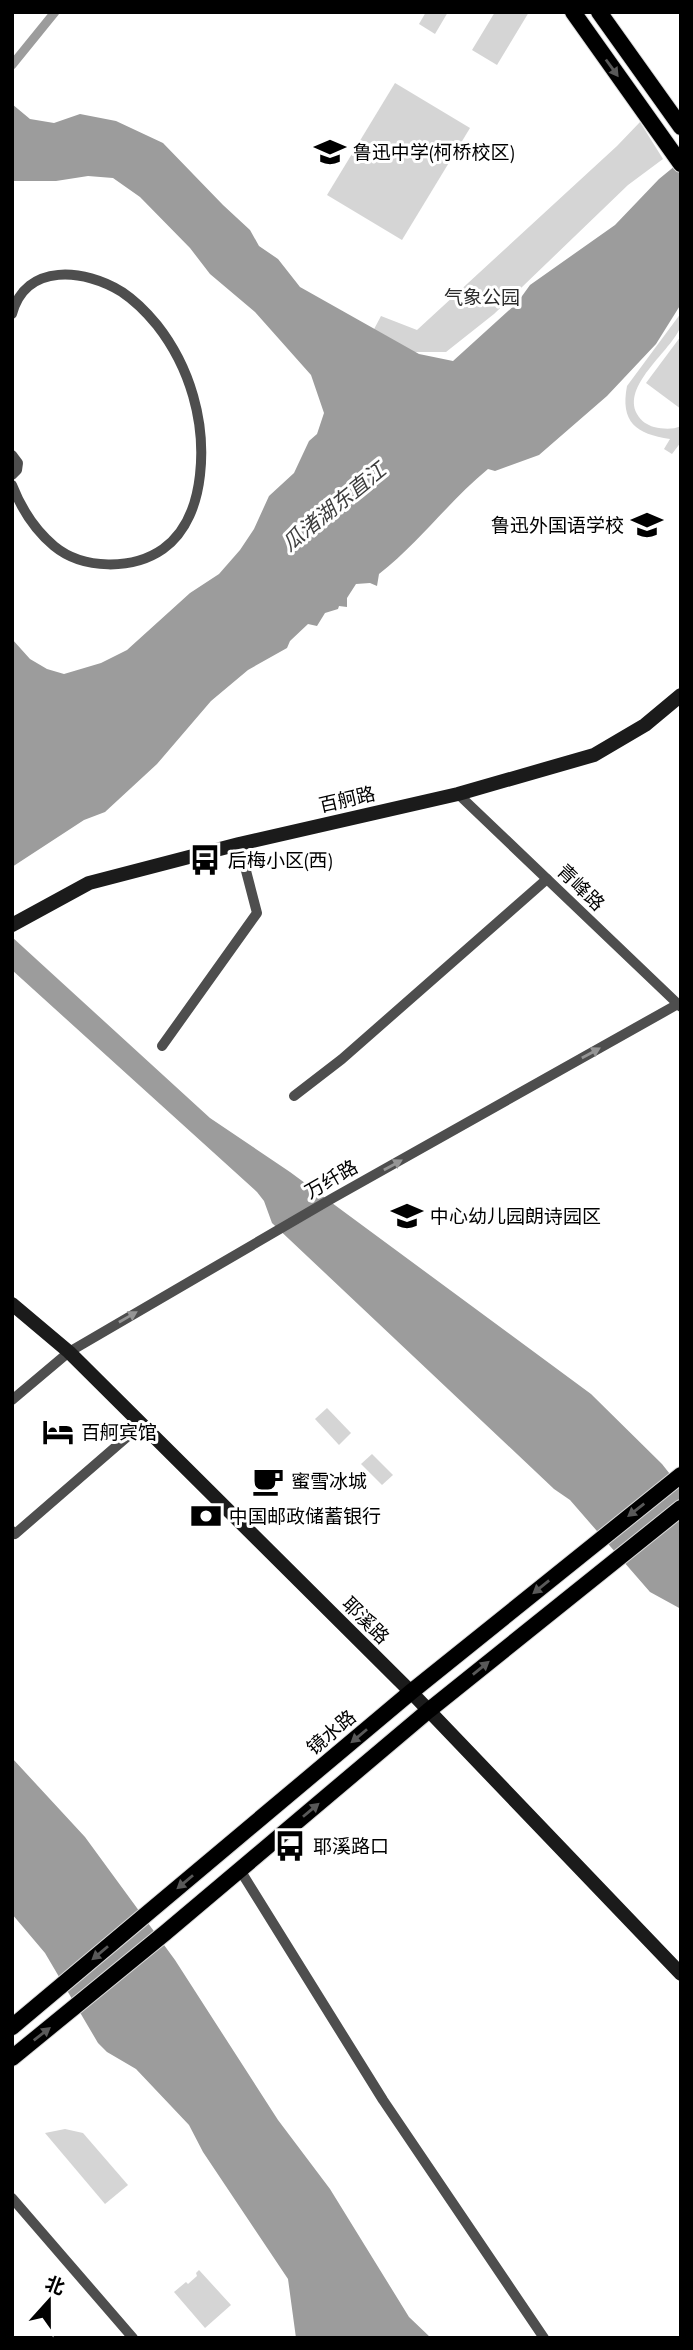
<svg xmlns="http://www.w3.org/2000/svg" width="693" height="2350" viewBox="0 0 693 2350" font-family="'PT Sans Narrow','Noto Sans SC',sans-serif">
<rect width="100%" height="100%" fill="#fff"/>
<g fill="#d5d5d5">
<path d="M426 12H448L435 34 419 24Z"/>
<path d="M495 12H529L497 65 472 50Z"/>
<path d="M395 83 470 128 402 240 327 195Z"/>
<path d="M640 122 663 159 628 185 494 314 446 352H412L372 333 381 316 417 330 617 146Z"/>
<path d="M681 313C681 319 682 325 679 330 668 353 622 386 637 414 641 421 647 425 654 427 663 429 672 430 681 426V442L672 454 664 449 670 439C636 434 620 422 627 386Z"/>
<path d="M681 336V409L646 383Z"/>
<path d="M327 1408 351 1433 339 1445 315 1419Z"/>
<path d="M372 1454 393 1475 382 1485 361 1464Z"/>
<path d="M65 2129 83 2133 128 2185 105 2204 45 2133Z"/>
<path d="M199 2270 231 2305 205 2328 174 2292 186 2282 188 2284 197 2276 196 2273Z"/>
</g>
<g fill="#9c9c9c">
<path d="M12 104 30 119 54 123 80 114 116 121 163 143 223 205 250 230 259 246 278 259 300 287 419 354 453 361 517 303 530 285 615 225 659 179 681 161V304L656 344 607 396 539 455 495 471 488 469C449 501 419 543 379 574L377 586 370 583 356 584 347 598V607L339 606 338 609 325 613 317 626 308 624 290 641 287 648 248 670 211 701 157 764 105 812 84 820 12 867V639L30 659 47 669 64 674 101 663 127 650 190 593 219 574 240 550 254 529 269 496 294 473 309 441 317 434 324 413 311 375 255 312 210 274 190 248 140 197 113 178 88 176 56 181H12Z"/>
<path d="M12 937 210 1118 290 1172 591 1394 662 1464 681 1488V1609L650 1592 570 1500 554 1489 272 1223 264 1201 257 1192 12 970Z"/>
<path d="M12 1758 85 1837 175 1960 278 2120 330 2189 409 2317 431 2338H296L288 2279 203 2152 189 2125 136 2069 107 2052 98 2043 45 1953 12 1914Z"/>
</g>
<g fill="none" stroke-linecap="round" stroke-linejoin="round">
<path stroke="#9c9c9c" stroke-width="9" d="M12 65 55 12"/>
<defs>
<g id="primary">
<path d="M573 12 681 164"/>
<path d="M599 12 681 127"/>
<path d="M12 2027 411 1692 681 1475"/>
<path d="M12 2058 165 1933 428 1711 681 1508"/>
</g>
</defs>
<use href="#primary" stroke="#dbdbdb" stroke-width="18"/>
<g stroke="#4e4e4e" stroke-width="10">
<path d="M12 314C26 262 85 269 122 292 134 300 148 314 157 325 190 367 206 422 200 475 197 502 187 532 163 549 133 570 83 570 54 546 35 530 21 508 12 485"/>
<path d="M12 455 18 463 17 470 12 475"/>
<path d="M458 794 681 1007"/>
<path d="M162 1046 257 913 239 844"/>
<path d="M294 1096 342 1059 547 879"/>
<path d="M12 1400 69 1352 333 1198 678 1004"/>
<path d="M12 1531 15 1534 142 1424"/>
<path d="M240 1870 383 2100 544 2338"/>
<path d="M12 2198 133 2338"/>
</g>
<g stroke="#1b1b1b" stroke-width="14">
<path d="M12 925 89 883 239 844 458 794 594 755 645 725 681 695"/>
<path d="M12 1304 69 1352 411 1692 681 1974"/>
</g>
<use href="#primary" stroke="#000" stroke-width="16"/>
</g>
<defs><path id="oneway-solid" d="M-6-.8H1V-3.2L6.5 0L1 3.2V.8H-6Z" transform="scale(1.75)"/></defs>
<g fill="#595959">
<use href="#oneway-solid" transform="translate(612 68) rotate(54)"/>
<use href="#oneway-solid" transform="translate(636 1510) rotate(142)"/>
<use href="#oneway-solid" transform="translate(541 1587) rotate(141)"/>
<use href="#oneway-solid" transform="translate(481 1668) rotate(-39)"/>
<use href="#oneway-solid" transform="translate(359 1736) rotate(140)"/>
<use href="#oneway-solid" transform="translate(311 1810) rotate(-40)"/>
<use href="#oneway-solid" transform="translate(185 1882) rotate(140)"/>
<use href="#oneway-solid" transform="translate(100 1953) rotate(140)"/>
<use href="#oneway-solid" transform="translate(42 2034) rotate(-38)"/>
</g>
<g fill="#959595">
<use href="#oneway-solid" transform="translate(591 1053) rotate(-29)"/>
<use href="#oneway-solid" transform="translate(393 1165) rotate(-29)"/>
<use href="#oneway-solid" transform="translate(128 1317) rotate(-30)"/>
</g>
<defs>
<symbol id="school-bare" viewBox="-9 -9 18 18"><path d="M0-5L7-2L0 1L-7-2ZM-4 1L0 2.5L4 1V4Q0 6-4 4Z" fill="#000" stroke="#fff" stroke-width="2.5" paint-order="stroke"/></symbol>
<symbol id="bus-bare" viewBox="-9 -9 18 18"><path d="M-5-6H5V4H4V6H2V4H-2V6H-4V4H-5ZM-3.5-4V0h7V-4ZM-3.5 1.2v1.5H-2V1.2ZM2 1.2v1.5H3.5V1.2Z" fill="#000" stroke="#fff" stroke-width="2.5" paint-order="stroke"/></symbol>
<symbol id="hotel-bare" viewBox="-9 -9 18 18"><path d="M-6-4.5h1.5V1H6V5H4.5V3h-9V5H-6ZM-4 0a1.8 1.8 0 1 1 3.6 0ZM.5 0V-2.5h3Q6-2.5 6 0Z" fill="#000" stroke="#fff" stroke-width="2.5" paint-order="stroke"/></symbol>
<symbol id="cafe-bare" viewBox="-9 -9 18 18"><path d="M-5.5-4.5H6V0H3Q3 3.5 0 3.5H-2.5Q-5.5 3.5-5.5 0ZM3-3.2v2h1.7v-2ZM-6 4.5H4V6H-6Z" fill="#000" stroke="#fff" stroke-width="2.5" paint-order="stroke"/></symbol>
<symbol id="bank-bare" viewBox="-9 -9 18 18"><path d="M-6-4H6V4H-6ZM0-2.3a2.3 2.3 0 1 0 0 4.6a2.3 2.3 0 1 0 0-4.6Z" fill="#000" stroke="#fff" stroke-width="2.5" paint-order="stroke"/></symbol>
</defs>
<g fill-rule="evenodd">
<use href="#school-bare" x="308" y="130" width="44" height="44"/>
<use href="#school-bare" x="625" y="503" width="44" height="44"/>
<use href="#bus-bare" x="183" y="838" width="44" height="44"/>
<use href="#school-bare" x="385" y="1194" width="44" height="44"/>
<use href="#hotel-bare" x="36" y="1410" width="44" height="44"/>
<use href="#cafe-bare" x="246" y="1459" width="44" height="44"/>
<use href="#bank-bare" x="184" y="1494" width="44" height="44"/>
<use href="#bus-bare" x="268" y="1824" width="44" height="44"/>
</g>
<g text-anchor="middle" stroke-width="6" stroke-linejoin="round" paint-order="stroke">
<g font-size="19" fill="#000" stroke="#fff" text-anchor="start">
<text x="353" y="159">鲁迅中学(柯桥校区)</text>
<text x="624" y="532" text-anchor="end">鲁迅外国语学校</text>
<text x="228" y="867">后梅小区(西)</text>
<text x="430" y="1223">中心幼儿园朗诗园区</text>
<text x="81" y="1439">百舸宾馆</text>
<text x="291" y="1488">蜜雪冰城</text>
<text x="229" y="1523">中国邮政储蓄银行</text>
<text x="313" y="1853">耶溪路口</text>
</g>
<g font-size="19" fill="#2c2c2c" stroke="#fff">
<text x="482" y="304">气象公园</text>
</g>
<g font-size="19" fill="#000" stroke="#fff">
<text transform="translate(347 799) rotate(-13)" y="7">百舸路</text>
<text transform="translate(581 887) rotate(44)" y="7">青峰路</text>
<text transform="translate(331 1179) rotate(-30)" y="7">万纤路</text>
<text transform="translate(366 1620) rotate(45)" y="7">耶溪路</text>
<text transform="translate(331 1732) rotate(-40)" y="7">镜水路</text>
</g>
<g font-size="21" font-style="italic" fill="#3d3d3d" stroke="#fff">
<text transform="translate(334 507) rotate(-39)" y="7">瓜渚湖东直江</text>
</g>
</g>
<rect width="693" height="2350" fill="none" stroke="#000000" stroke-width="28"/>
<g transform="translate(49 2301) rotate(21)" stroke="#ffffff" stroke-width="5" paint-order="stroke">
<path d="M0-5L12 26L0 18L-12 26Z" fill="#000000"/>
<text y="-10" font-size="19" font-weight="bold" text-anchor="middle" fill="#000000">北</text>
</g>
</svg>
